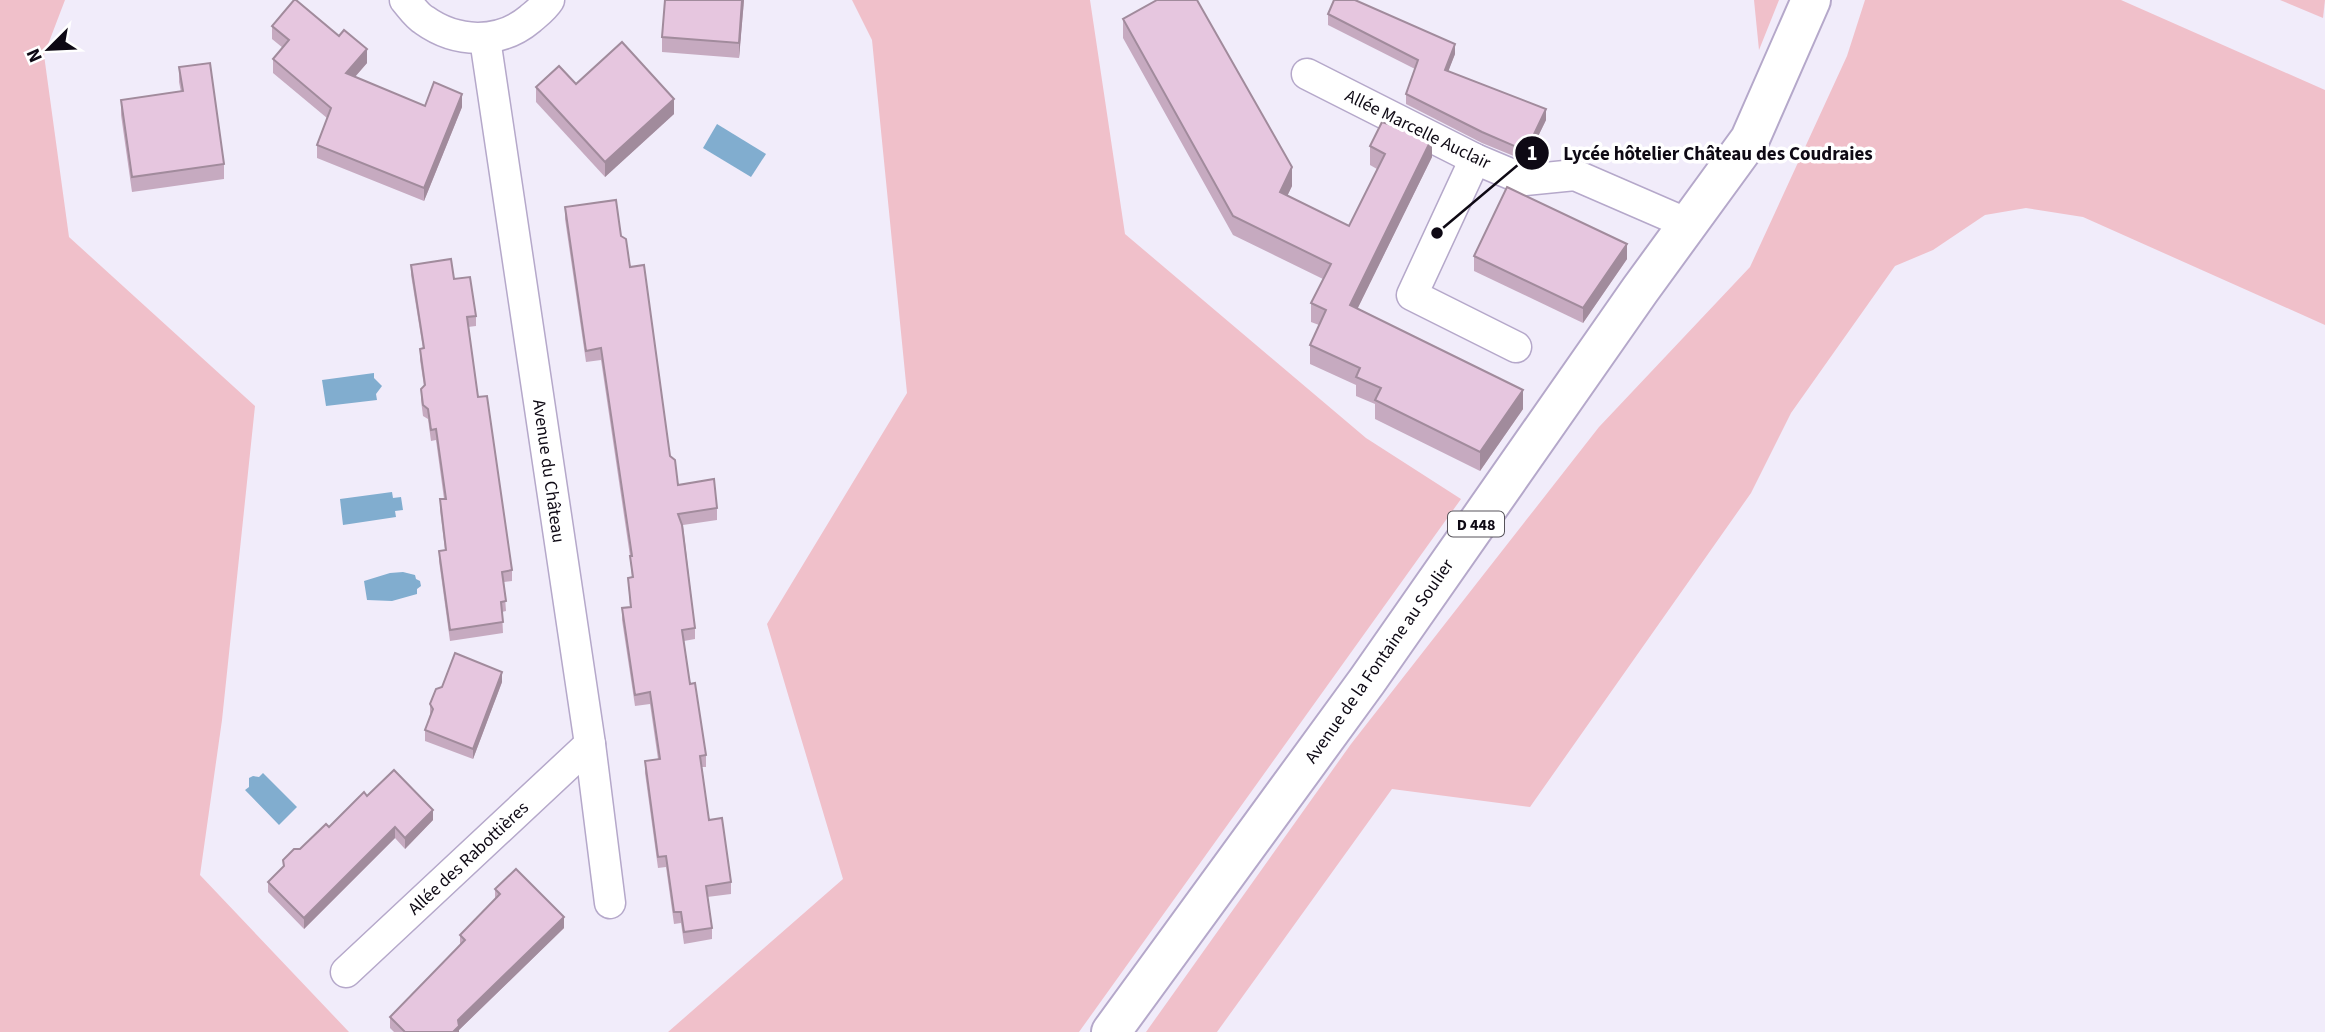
<svg xmlns="http://www.w3.org/2000/svg" width="2325" height="1032" viewBox="0 0 2325 1032" font-family="'Source Sans 3',sans-serif">
<rect width="100%" height="100%" fill="#f1ecfa"/>
<g fill="#f0c0ca">
<path d="M0 0H65L44 55 69 237 255 406 222 720 200 875 349 1032H0Z"/>
<path d="M852 0H1090L1125 234 1366 438 1461 499 1079 1032H668L843 879 767 624 907 393 872 40Z"/>
<path d="M1754 0H1779L1759 50Z"/>
<path d="M1865 0H2121L2325 90V325L2083 217 2026 208 1985 215 1933 250 1895 266 1791 413 1751 493 1530 807 1392 789 1217 1032H1146L1351 744 1599 427 1750 267 1847 56Z"/>
<path d="M2280 0H2325L2323 18Z"/>
</g>
<g fill="#81adcf">
<path d="M717 124 766 154 751 177 703 148Z"/>
<path d="M374 373V378L382 386 376 394 377 400 326 406 322 380Z"/>
<path d="M392 492 393 498 401 497 403 510 395 511 396 517 343 525 340 499Z"/>
<path d="M403 572 415 575 416 579 420 581 421 586 417 589V594L392 601 367 600 364 581 390 573Z"/>
<path d="M263 773 297 807 279 825 245 790 249 787V778L253 776 259 777Z"/>
</g>
<g fill="none" stroke-linecap="round" stroke-linejoin="round">
<defs>
<g id="minor">
<path d="M405 0C411 7 417 16 424 20 456 43 499 45 530 19 537 13 544 8 549 0"/>
<path d="M485 39 590 744 610 903"/>
<path d="M1307 74 1475 159 1525 180 1575 175 1688 224"/>
<path d="M1475 159 1412 295 1516 347"/>
<path d="M346 972 590 744"/>
</g>
<path id="primary" d="M1111 1032 1367 681 1640 290 1750 139 1811 0"/>
</defs>
<use href="#minor" stroke="#b5a8ca" stroke-width="33"/>
<use href="#primary" stroke="#b5a8ca" stroke-width="42"/>
<use href="#minor" stroke="#fff" stroke-width="30"/>
<use href="#primary" stroke="#fff" stroke-width="38"/>
</g>
<g fill="#c6aac0">
<path d="M744 0 739 58 662 52V37Z"/>
<path d="M1328 14 1455 54 1448 71 1546 120 1526 161 1482 143 1406 104V94L1415 69 1328 25Z"/>
<path d="M1123 19 1292 186 1287 196 1349 226 1377 169 1370 165V146L1432 157 1357 309 1523 409 1480 471 1375 419V404L1356 396V385L1310 364V345L1319 325 1311 322V303L1323 279 1233 235 1123 38Z"/>
<path d="M272 26 367 63 355 77 425 106 462 107 424 201 317 158V145L327 118 273 73V59L283 48 272 39Z"/>
<path d="M179 67 224 164V179L132 192 121 115V100L181 92 179 82Z"/>
<path d="M576 84 674 114 605 177 536 102V87Z"/>
<path d="M565 207 621 236 630 267 670 456 678 485 717 508V520L683 525 695 628V639L684 641 690 684 706 755V767H702L709 820 731 882V894L707 897 712 928V939L684 944 681 923 674 924 666 867 658 868 645 773V761L658 759 650 704 635 706 622 620V608L630 607 628 578H632L630 556 601 360 586 362 565 219Z"/>
<path d="M1474 256 1627 259 1583 323 1474 271Z"/>
<path d="M411 265 454 279 476 316V326L468 327 478 397 512 570V581L504 582 506 611 502 612 503 633 450 641 439 561V551L445 550 440 510V499H444L436 440 431 441 428 419 423 416 421 400V389L424 386 420 360V349H423L411 275Z"/>
<path d="M502 682 473 759 425 741V730L430 715V704Z"/>
<path d="M433 820 405 849 395 838 304 929 268 892V882L300 849 329 827Z"/>
<path d="M495 889 564 928 459 1030V1032H394L390 1028V1017L460 945V935L495 899Z"/>
</g>
<g fill="#a18b9c">
<path d="M742 0H744L739 58V43Z"/>
<path d="M1455 44V54L1445 80V70Z"/>
<path d="M367 49V63L346 87V73Z"/>
<path d="M462 94V107L424 201V188Z"/>
<path d="M674 99V114L605 177V162Z"/>
<path d="M1546 109V120L1526 161V151Z"/>
<path d="M1432 138V157L1350 324V305Z"/>
<path d="M1292 167V186L1280 211V192Z"/>
<path d="M1627 244V259L1583 323V308Z"/>
<path d="M1523 390V409L1480 471V452Z"/>
<path d="M502 672V682L473 759V749Z"/>
<path d="M433 810V820L405 849V838Z"/>
<path d="M395 827V838L304 929V918Z"/>
<path d="M564 917V928L459 1030V1032H453L458 1020Z"/>
</g>
<g fill="#e6c6df" stroke="#a18b9c" stroke-width="2">
<path d="M294 0H296L339 36 344 30 367 49 346 73 425 106 434 82 462 94 424 188 317 145 331 108 273 59 289 40 272 26Z"/>
<path d="M665 0H742L739 43 662 37Z"/>
<path d="M1157 0H1197L1292 167 1280 192 1349 226 1385 154 1370 146 1382 122 1391 125 1393 118 1432 138 1350 305 1523 390 1480 452 1375 400 1381 388 1356 377 1360 368 1310 345 1326 310 1311 303 1331 264 1233 216 1123 19Z"/>
<path d="M1334 0H1355L1455 44 1445 70 1546 109 1526 151 1482 132 1406 94 1418 60 1328 14Z"/>
<path d="M622 42 674 99 605 162 536 87 559 66 576 84Z"/>
<path d="M210 63 224 164 132 177 121 100 183 91 179 67Z"/>
<path d="M1507 187 1627 244 1583 308 1474 256Z"/>
<path d="M616 200 621 236 626 239 630 267 644 265 670 456 675 460 678 485 714 479 717 508 678 514 682 525 695 628 682 630 690 684 695 683 706 755 700 756 709 820 722 818 731 882 706 886 712 928 684 932 681 912H674L666 856 658 857 645 761 660 759 650 692 635 695 622 608 631 607 628 578 633 577 630 556H632L601 348 586 351 565 207Z"/>
<path d="M451 259 454 279 470 277 476 316 467 317 478 397 487 396 512 570 502 572 506 601 501 602 503 622 450 630 439 551 446 550 440 499H446L436 429 431 430 428 409 423 405 421 389 425 385 420 349 424 348 411 265Z"/>
<path d="M455 653 502 672 473 749 425 730 433 709 430 704 436 689 442 687Z"/>
<path d="M394 770 433 810 405 838 395 827 304 918 268 882 284 866 283 860 294 849H300L326 824 329 827 364 792 367 796Z"/>
<path d="M516 869 564 917 458 1020 459 1026 453 1032H405L390 1017 465 940 460 935 500 894 495 889Z"/>
</g>
<g text-anchor="middle" stroke-width="7" stroke-linejoin="round" paint-order="stroke">
<rect fill="#fff" stroke="#56535a" stroke-width="2" x="1448" y="511.5" width="56" height="25" rx="5"/>
<g font-size="16" font-weight="bold" fill="#0e0914">
<text x="1476" y="530">D 448</text>
</g>
<g font-size="18" fill="#0e0914" stroke="#fff">
<text transform="translate(1418 129) rotate(26)" y="6">Allée Marcelle Auclair</text>
<text transform="translate(549 471) rotate(82)" y="6">Avenue du Château</text>
<text transform="translate(1379 661) rotate(-55)" y="6">Avenue de la Fontaine au Soulier</text>
<text transform="translate(468 858) rotate(-43)" y="6">Allée des Rabottières</text>
</g>
</g>
<path fill="none" stroke="#0e0914" stroke-width="2.5" d="M1437 233L1532 153"/>
<g fill="#0e0914" stroke="#fff" stroke-width="2.5">
<circle cx="1437" cy="233" r="7"/>
<circle cx="1532" cy="153" r="18"/>
</g>
<g font-size="21" text-anchor="middle" font-weight="bold" fill="#fff">
<text x="1532" y="160">1</text>
</g>
<g font-size="19" text-anchor="middle" font-weight="bold" fill="#0e0914" stroke="#fff" stroke-width="7" stroke-linejoin="round" paint-order="stroke">
<text x="1718" y="160">Lycée hôtelier Château des Coudraies</text>
</g>
<g transform="translate(49 49) rotate(246)" stroke="#ffffff" stroke-width="5" paint-order="stroke">
<path d="M0-5L12 26L0 18L-12 26Z" fill="#0e0914"/>
<text y="-10" font-size="19" font-weight="bold" text-anchor="middle" fill="#0e0914">N</text>
</g>
</svg>
